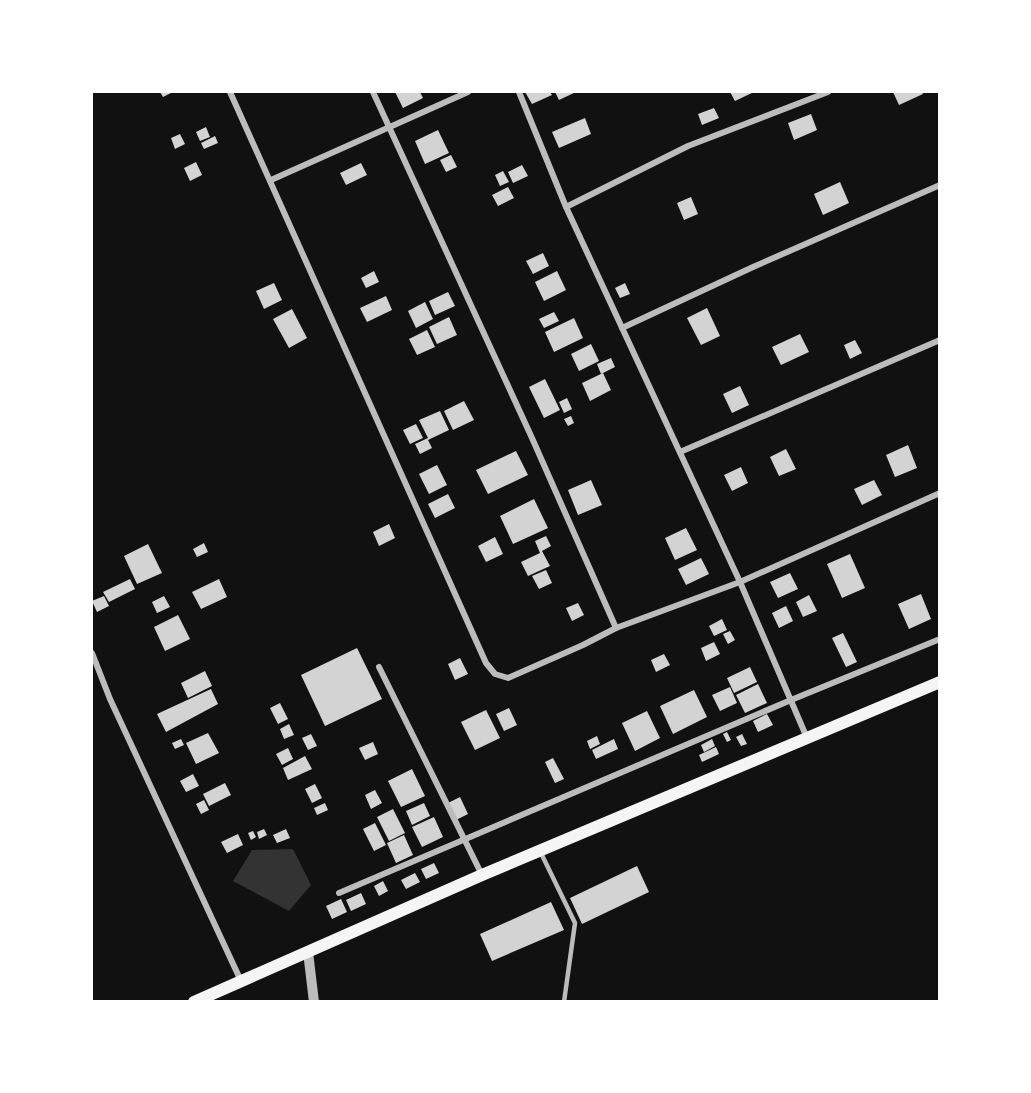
<svg xmlns="http://www.w3.org/2000/svg" width="1031" height="1093" viewBox="0 0 1031 1093" font-family="Montserrat,sans-serif">
<rect width="100%" height="100%" fill="#111"/>
<path fill="#333" d="M293 849 311 885 289 911 233 881 252 850Z"/>
<g fill="#d3d3d3">
<path d="M160 92H173L163 97Z"/>
<path d="M395 92H420L423 98 403 108Z"/>
<path d="M525 92H550L552 95 532 104Z"/>
<path d="M555 92H576L559 100Z"/>
<path d="M730 92H754L735 101Z"/>
<path d="M893 92H922L923 94 899 105Z"/>
<path d="M714 108 719 118 702 125 698 114Z"/>
<path d="M811 114 817 130 794 140 788 123Z"/>
<path d="M585 118 591 134 559 148 552 132Z"/>
<path d="M206 127 210 137 200 141 196 132Z"/>
<path d="M438 130 449 153 425 164 415 141Z"/>
<path d="M180 134 185 144 175 149 171 138Z"/>
<path d="M215 136 218 143 204 149 201 143Z"/>
<path d="M451 155 457 167 446 172 440 160Z"/>
<path d="M196 162 202 175 190 181 184 168Z"/>
<path d="M361 163 367 175 346 185 340 173Z"/>
<path d="M522 165 528 176 513 183 508 172Z"/>
<path d="M503 171 509 182 500 186 495 175Z"/>
<path d="M840 182 849 203 823 215 814 194Z"/>
<path d="M508 187 514 198 498 206 492 195Z"/>
<path d="M691 197 698 214 684 220 677 203Z"/>
<path d="M543 253 549 266 533 274 526 261Z"/>
<path d="M374 271 379 282 366 288 361 278Z"/>
<path d="M557 271 566 290 544 301 535 282Z"/>
<path d="M274 283 282 300 264 309 256 291Z"/>
<path d="M625 283 630 294 620 298 615 288Z"/>
<path d="M448 292 455 306 435 315 429 301Z"/>
<path d="M386 296 392 310 367 322 360 308Z"/>
<path d="M425 302 433 319 416 328 408 311Z"/>
<path d="M707 308 720 336 701 345 687 318Z"/>
<path d="M292 309 307 338 289 348 273 319Z"/>
<path d="M554 312 559 321 544 328 539 319Z"/>
<path d="M449 317 457 335 437 344 429 327Z"/>
<path d="M574 318 583 338 554 352 545 332Z"/>
<path d="M427 330 435 347 417 355 409 339Z"/>
<path d="M800 334 809 352 781 365 772 347Z"/>
<path d="M855 340 862 353 850 359 844 345Z"/>
<path d="M591 344 599 361 579 371 571 354Z"/>
<path d="M611 358 615 367 601 374 597 364Z"/>
<path d="M603 373 611 390 590 401 582 383Z"/>
<path d="M545 379 560 410 544 418 529 387Z"/>
<path d="M740 386 749 405 732 413 723 394Z"/>
<path d="M567 398 572 409 564 413 559 402Z"/>
<path d="M464 401 474 420 453 430 444 411Z"/>
<path d="M440 411 449 430 428 440 432 448 420 454 415 444 428 438 419 420Z"/>
<path d="M571 416 574 423 568 426 564 419Z"/>
<path d="M416 424 423 438 410 444 403 430Z"/>
<path d="M908 445 917 468 895 477 886 455Z"/>
<path d="M786 449 796 469 779 476 770 457Z"/>
<path d="M516 451 528 475 488 494 476 470Z"/>
<path d="M437 465 447 485 429 494 419 474Z"/>
<path d="M741 467 748 483 732 491 724 475Z"/>
<path d="M591 480 602 505 578 515 568 490Z"/>
<path d="M874 480 882 495 862 505 854 489Z"/>
<path d="M448 494 455 508 435 518 428 504Z"/>
<path d="M534 499 548 528 513 544 500 516Z"/>
<path d="M389 524 395 538 379 546 373 532Z"/>
<path d="M686 528 697 550 675 560 665 538Z"/>
<path d="M546 536 551 546 542 551 550 566 528 576 521 562 540 553 535 541Z"/>
<path d="M495 537 503 554 486 562 478 546Z"/>
<path d="M204 543 208 552 197 557 193 549Z"/>
<path d="M148 544 162 573 137 584 124 556Z"/>
<path d="M850 554 865 588 842 598 827 564Z"/>
<path d="M701 558 709 574 686 585 678 569Z"/>
<path d="M546 570 552 583 539 589 532 576Z"/>
<path d="M790 573 798 589 778 598 770 582Z"/>
<path d="M130 579 135 589 109 602 103 592Z"/>
<path d="M219 579 227 597 201 609 192 592Z"/>
<path d="M921 594 931 619 909 629 898 604Z"/>
<path d="M809 595 817 611 803 617 796 602Z"/>
<path d="M104 596 109 606 97 612 92 601Z"/>
<path d="M164 596 170 607 157 613 152 602Z"/>
<path d="M578 603 584 615 572 621 566 608Z"/>
<path d="M786 606 793 621 779 628 772 613Z"/>
<path d="M178 615 190 639 165 651 154 627Z"/>
<path d="M722 619 727 630 714 636 709 626Z"/>
<path d="M730 631 735 640 728 644 723 634Z"/>
<path d="M843 633 857 662 846 667 832 638Z"/>
<path d="M714 642 720 654 706 661 701 648Z"/>
<path d="M357 648 382 699 325 726 301 675Z"/>
<path d="M664 654 670 665 656 672 651 660Z"/>
<path d="M460 658 468 674 455 680 448 664Z"/>
<path d="M750 667 757 682 734 693 727 678Z"/>
<path d="M205 671 212 686 188 698 181 683Z"/>
<path d="M758 684 767 703 745 713 736 695Z"/>
<path d="M730 687 737 703 720 711 712 695Z"/>
<path d="M211 689 218 704 166 732 157 714Z"/>
<path d="M694 690 707 717 673 734 660 706Z"/>
<path d="M280 703 288 719 278 724 270 708Z"/>
<path d="M509 708 517 725 504 731 496 714Z"/>
<path d="M486 710 500 738 475 750 461 722Z"/>
<path d="M647 711 660 738 635 751 622 723Z"/>
<path d="M767 714 773 725 758 732 753 721Z"/>
<path d="M289 724 294 735 284 739 280 729Z"/>
<path d="M727 732 731 740 727 742 723 734Z"/>
<path d="M208 733 219 753 196 764 186 743Z"/>
<path d="M311 734 317 746 308 750 302 738Z"/>
<path d="M742 734 747 744 741 746 736 737Z"/>
<path d="M597 736 600 744 590 749 587 741Z"/>
<path d="M181 739 184 745 175 749 172 743Z"/>
<path d="M614 739 618 749 596 759 592 750Z"/>
<path d="M712 739 715 746 704 752 701 745Z"/>
<path d="M373 742 378 754 365 760 359 748Z"/>
<path d="M716 747 719 754 702 762 699 755Z"/>
<path d="M288 748 293 759 282 765 276 754Z"/>
<path d="M305 756 312 769 288 780 283 768Z"/>
<path d="M553 758 564 779 555 783 545 762Z"/>
<path d="M412 769 425 796 401 807 388 781Z"/>
<path d="M193 774 199 786 186 792 180 781Z"/>
<path d="M225 783 231 795 209 806 203 794Z"/>
<path d="M315 784 322 798 312 803 305 789Z"/>
<path d="M375 790 382 803 371 809 365 795Z"/>
<path d="M460 797 468 814 456 820 448 803Z"/>
<path d="M204 800 209 810 201 814 196 804Z"/>
<path d="M325 803 328 810 317 815 314 808Z"/>
<path d="M424 803 430 816 412 825 406 811Z"/>
<path d="M393 809 405 833 389 841 377 817Z"/>
<path d="M434 817 443 837 422 847 412 827Z"/>
<path d="M375 823 386 845 374 851 363 829Z"/>
<path d="M264 829 267 835 259 839 257 832Z"/>
<path d="M286 829 290 838 277 843 273 835Z"/>
<path d="M253 831 256 837 251 840 248 833Z"/>
<path d="M238 834 243 845 227 853 221 842Z"/>
<path d="M404 835 413 855 396 863 387 843Z"/>
<path d="M434 863 439 873 426 879 421 869Z"/>
<path d="M637 866 649 892 582 924 570 898Z"/>
<path d="M415 873 420 882 406 889 401 880Z"/>
<path d="M383 881 388 891 379 896 374 886Z"/>
<path d="M361 893 366 904 351 911 346 900Z"/>
<path d="M341 899 347 912 332 919 326 906Z"/>
<path d="M551 902 564 930 492 961 480 934Z"/>
</g>
<g fill="none" stroke-linecap="round" stroke-linejoin="round">
<path stroke="#bcbcbc" stroke-width="4.5" d="M540 851 575 923 564 1002"/>
<g stroke="#bcbcbc" stroke-width="6">
<path d="M230 92 486 663 495 674 508 678 583 645 616 628 740 582 940 493"/>
<path d="M373 92 532 438 616 628"/>
<path d="M519 92 566 207 740 582 807 738"/>
<path d="M271 180 468 92"/>
<path d="M566 207 688 146 828 92"/>
<path d="M622 328 753 267 940 185"/>
<path d="M680 452 940 340"/>
<path d="M92 653 110 699 241 981"/>
<path d="M379 667 482 875"/>
<path d="M339 893 791 700 940 639"/>
</g>
<path stroke="#bcbcbc" stroke-width="10" d="M308 952 314 1002"/>
<path stroke="#f5f5f5" stroke-width="12" d="M194 1002 482 875 940 682"/>
</g>
<rect width="1031" height="1093" fill="none" stroke="#ffffff" stroke-width="186"/>
</svg>
